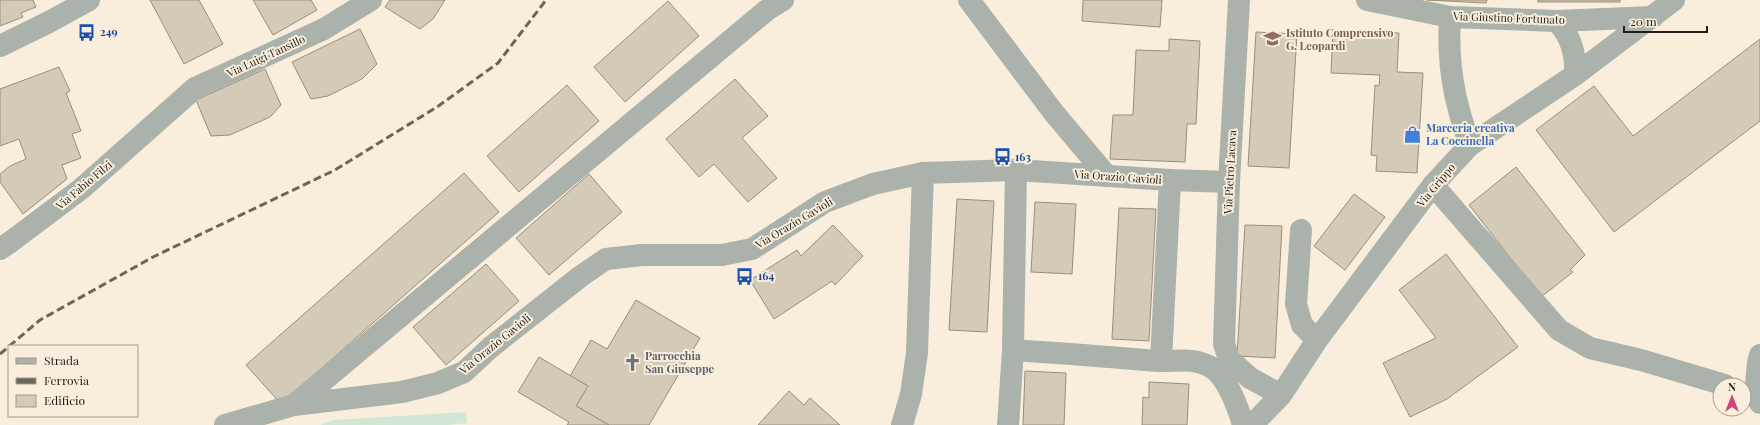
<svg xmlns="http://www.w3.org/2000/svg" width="1760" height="425" viewBox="0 0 1760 425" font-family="'Playfair Display',serif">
<rect width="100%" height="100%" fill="#f8eedb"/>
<path fill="#d2e6d5" d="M466 412 467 423 448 425H320L334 420Z"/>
<g fill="#d3cab8" stroke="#978e7d">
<path d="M0 0H33L36 7 21 13 23 17 0 26Z"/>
<path d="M150 0H199L223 44 184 64Z"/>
<path d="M253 0H311L317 10 273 35Z"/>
<path d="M390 0H445L433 19 420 29 385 7Z"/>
<path d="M1083 0H1162L1160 27 1082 21Z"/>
<path d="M1427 0H1487L1486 3Z"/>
<rect x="1538" y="0" width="82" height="2"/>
<path d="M668 1 699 36 625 102 594 67Z"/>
<path d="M360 29 377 64 362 79 328 96 311 99 292 62Z"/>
<path d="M1333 30 1399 33 1397 72 1423 73 1417 173 1376 171 1377 156 1371 155 1375 85 1379 86 1380 75 1331 73Z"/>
<path d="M1256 32 1297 34 1289 168 1248 166Z"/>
<path d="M1169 39 1200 41 1196 124H1187L1185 162 1110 159 1113 115H1133L1136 50 1169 51Z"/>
<path d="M1760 39V121L1614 232 1536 130 1594 86 1633 136Z"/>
<path d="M59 67 70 91 66 93 81 131 72 134 81 158 62 165 67 179 23 214 0 182V174L10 166 26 159 19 139 0 146V89Z"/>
<path d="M265 69 281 105 270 117 230 135 211 136 196 100Z"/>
<path d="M735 79 768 116 742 138 777 178 748 202 714 164 699 177 666 139Z"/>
<path d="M567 85 599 121 519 192 487 156Z"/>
<path d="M1516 167 1585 255 1570 270 1573 272 1541 297 1469 205Z"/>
<path d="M464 173 499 212 281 404 246 365Z"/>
<path d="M589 174 622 212 549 275 516 238Z"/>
<path d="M1354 194 1385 217 1345 270 1314 246Z"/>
<path d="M957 199 994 201 987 332 949 330Z"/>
<path d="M1035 202 1076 204 1072 274 1031 272Z"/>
<path d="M1119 208 1156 209 1149 341 1112 339Z"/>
<path d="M833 225 863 256 835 285 832 281 774 319 750 280 797 250 801 256Z"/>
<path d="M1245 225 1282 226 1275 358 1237 356Z"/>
<path d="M1446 254 1518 347 1447 399 1410 417 1383 363 1436 338 1399 290Z"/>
<path d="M486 264 519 301 446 365 413 327Z"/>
<path d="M636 300 700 338 649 425H609L576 406 588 386 570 376 591 340 607 349Z"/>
<path d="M539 357 588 386 576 406 609 425H567L569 422 518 392Z"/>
<path d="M1025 371 1066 373 1064 425H1023Z"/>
<path d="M1149 382 1189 384 1187 425H1142L1143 397 1149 398Z"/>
<path d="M789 391 804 405 810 398 840 425H758Z"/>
</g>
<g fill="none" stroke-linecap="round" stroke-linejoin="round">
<g stroke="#abb1ab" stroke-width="22">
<path d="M969 0 1054 113 1107 176"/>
<path d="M1239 0 1229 182 1224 344 1229 359 1250 378 1281 395"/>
<path d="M1367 0 1450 17 1557 21 1653 17"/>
<path d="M1450 17C1447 64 1454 101 1470 145"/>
<path d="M1557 21C1571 37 1576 53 1575 75"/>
<path d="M0 46 49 22 89 0"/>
<path d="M1016 170 1013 350C1061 353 1110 357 1158 361 1177 362 1191 357 1209 366 1226 374 1238 407 1243 425"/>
<path d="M1433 185 1559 330 1590 348 1641 360 1725 385"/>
<path d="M1301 230 1296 304 1302 325 1317 340"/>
<path d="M0 249 9 243 81 189 195 88 324 29 371 0"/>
<path d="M1760 355 1758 362 1755 394 1760 403"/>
<path d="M1161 361 1170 180"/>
<path d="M294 405 767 10 783 0"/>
<path d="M225 425 294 405 402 392 438 383 464 372 491 347 581 276 606 259 642 255H722L752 249 825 202 873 184 923 173 1016 170 1170 180 1229 182"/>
<path d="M902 425 911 394 917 353 923 173"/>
<path d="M1008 425 1013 350"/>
<path d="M1252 425 1281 395 1317 340 1433 185 1470 145 1575 75 1674 0"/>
</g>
<path stroke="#6b655b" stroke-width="3" stroke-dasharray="8 4" stroke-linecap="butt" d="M0 354 40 320 153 257 335 170 437 107 498 63 546 0"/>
</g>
<defs>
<symbol id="bus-bare" viewBox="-9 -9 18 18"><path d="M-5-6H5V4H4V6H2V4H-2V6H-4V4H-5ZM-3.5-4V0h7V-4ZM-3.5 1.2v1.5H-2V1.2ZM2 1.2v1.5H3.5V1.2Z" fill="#1a4fb4" stroke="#f8eedb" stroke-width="2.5" paint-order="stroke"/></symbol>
<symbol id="school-bare" viewBox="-9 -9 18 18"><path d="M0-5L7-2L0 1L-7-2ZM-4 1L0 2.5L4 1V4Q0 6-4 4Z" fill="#8d6e63" stroke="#f8eedb" stroke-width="2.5" paint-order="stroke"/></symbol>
<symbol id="shop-bare" viewBox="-9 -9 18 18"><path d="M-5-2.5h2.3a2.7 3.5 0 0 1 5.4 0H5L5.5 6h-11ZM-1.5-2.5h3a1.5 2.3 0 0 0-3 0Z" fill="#3f7fe0" stroke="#f8eedb" stroke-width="2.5" paint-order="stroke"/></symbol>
<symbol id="church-bare" viewBox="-9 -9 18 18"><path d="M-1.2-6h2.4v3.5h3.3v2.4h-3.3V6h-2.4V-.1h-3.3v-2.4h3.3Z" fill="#6b7280" stroke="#f8eedb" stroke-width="2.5" paint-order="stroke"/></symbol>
</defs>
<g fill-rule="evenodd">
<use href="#bus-bare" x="74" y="20" width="25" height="25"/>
<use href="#school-bare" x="1260" y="26" width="25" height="25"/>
<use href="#shop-bare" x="1400" y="122" width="25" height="25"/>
<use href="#bus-bare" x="990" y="144" width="25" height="25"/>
<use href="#bus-bare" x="732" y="264" width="25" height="25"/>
<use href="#church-bare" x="620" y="350" width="25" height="25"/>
</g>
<g text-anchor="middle" stroke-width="4" stroke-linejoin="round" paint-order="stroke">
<g font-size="11" fill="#211d17" stroke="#f8eedb">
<text transform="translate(1509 18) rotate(2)" y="4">Via Giustino Fortunato</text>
<text transform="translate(266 56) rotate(-25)" y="4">Via Luigi Tansillo</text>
<text transform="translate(1230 172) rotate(-87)" y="4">Via Pietro Lacava</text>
<text transform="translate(1118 177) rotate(4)" y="4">Via Orazio Gavioli</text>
<text transform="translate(84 185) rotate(-40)" y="4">Via Fabio Filzi</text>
<text transform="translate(1436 185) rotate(-50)" y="4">Via Grippo</text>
<text transform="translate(794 223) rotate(-31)" y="4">Via Orazio Gavioli</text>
<text transform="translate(495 344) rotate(-39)" y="4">Via Orazio Gavioli</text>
</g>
<g font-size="11" font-weight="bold" fill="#164399" stroke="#f8eedb" text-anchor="start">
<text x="100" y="36">249</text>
<text x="1015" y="161">163</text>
<text x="758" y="280">164</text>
</g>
<g font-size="11" font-weight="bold" fill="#785e54" stroke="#f8eedb" text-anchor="start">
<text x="1286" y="37">Istituto Comprensivo<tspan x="1286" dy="13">G. Leopardi</tspan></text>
</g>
<g font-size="11" font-weight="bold" fill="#366cbe" stroke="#f8eedb" text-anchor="start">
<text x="1426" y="132">Marceria creativa<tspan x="1426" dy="13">La Coccinella</tspan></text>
</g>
<g font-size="11" font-weight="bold" fill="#5b616d" stroke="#f8eedb" text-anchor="start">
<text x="645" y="360">Parrocchia<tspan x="645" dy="13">San Giuseppe</tspan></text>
</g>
</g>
<rect x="8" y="345" width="130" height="72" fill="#f8eedb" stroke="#a29a8d"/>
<rect x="16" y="358" width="20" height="6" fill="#abb1ab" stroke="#a29a8d"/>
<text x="44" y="365" font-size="12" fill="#211d17">Strada</text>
<rect x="16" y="378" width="20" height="6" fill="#6b655b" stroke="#a29a8d"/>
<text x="44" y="385" font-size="12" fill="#211d17">Ferrovia</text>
<rect x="16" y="395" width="20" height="12" fill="#d3cab8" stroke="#a29a8d"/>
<text x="44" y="405" font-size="12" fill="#211d17">Edificio</text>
<g transform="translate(1732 397)"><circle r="19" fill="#f8eedb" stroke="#a29a8d"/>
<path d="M0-3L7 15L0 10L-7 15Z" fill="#d04579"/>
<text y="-6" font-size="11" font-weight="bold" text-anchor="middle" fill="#211d17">N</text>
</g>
<path d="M1624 26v6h83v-6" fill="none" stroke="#211d17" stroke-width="2"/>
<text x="1630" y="26" font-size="12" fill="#211d17" stroke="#f8eedb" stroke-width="3" paint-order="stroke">20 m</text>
</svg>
